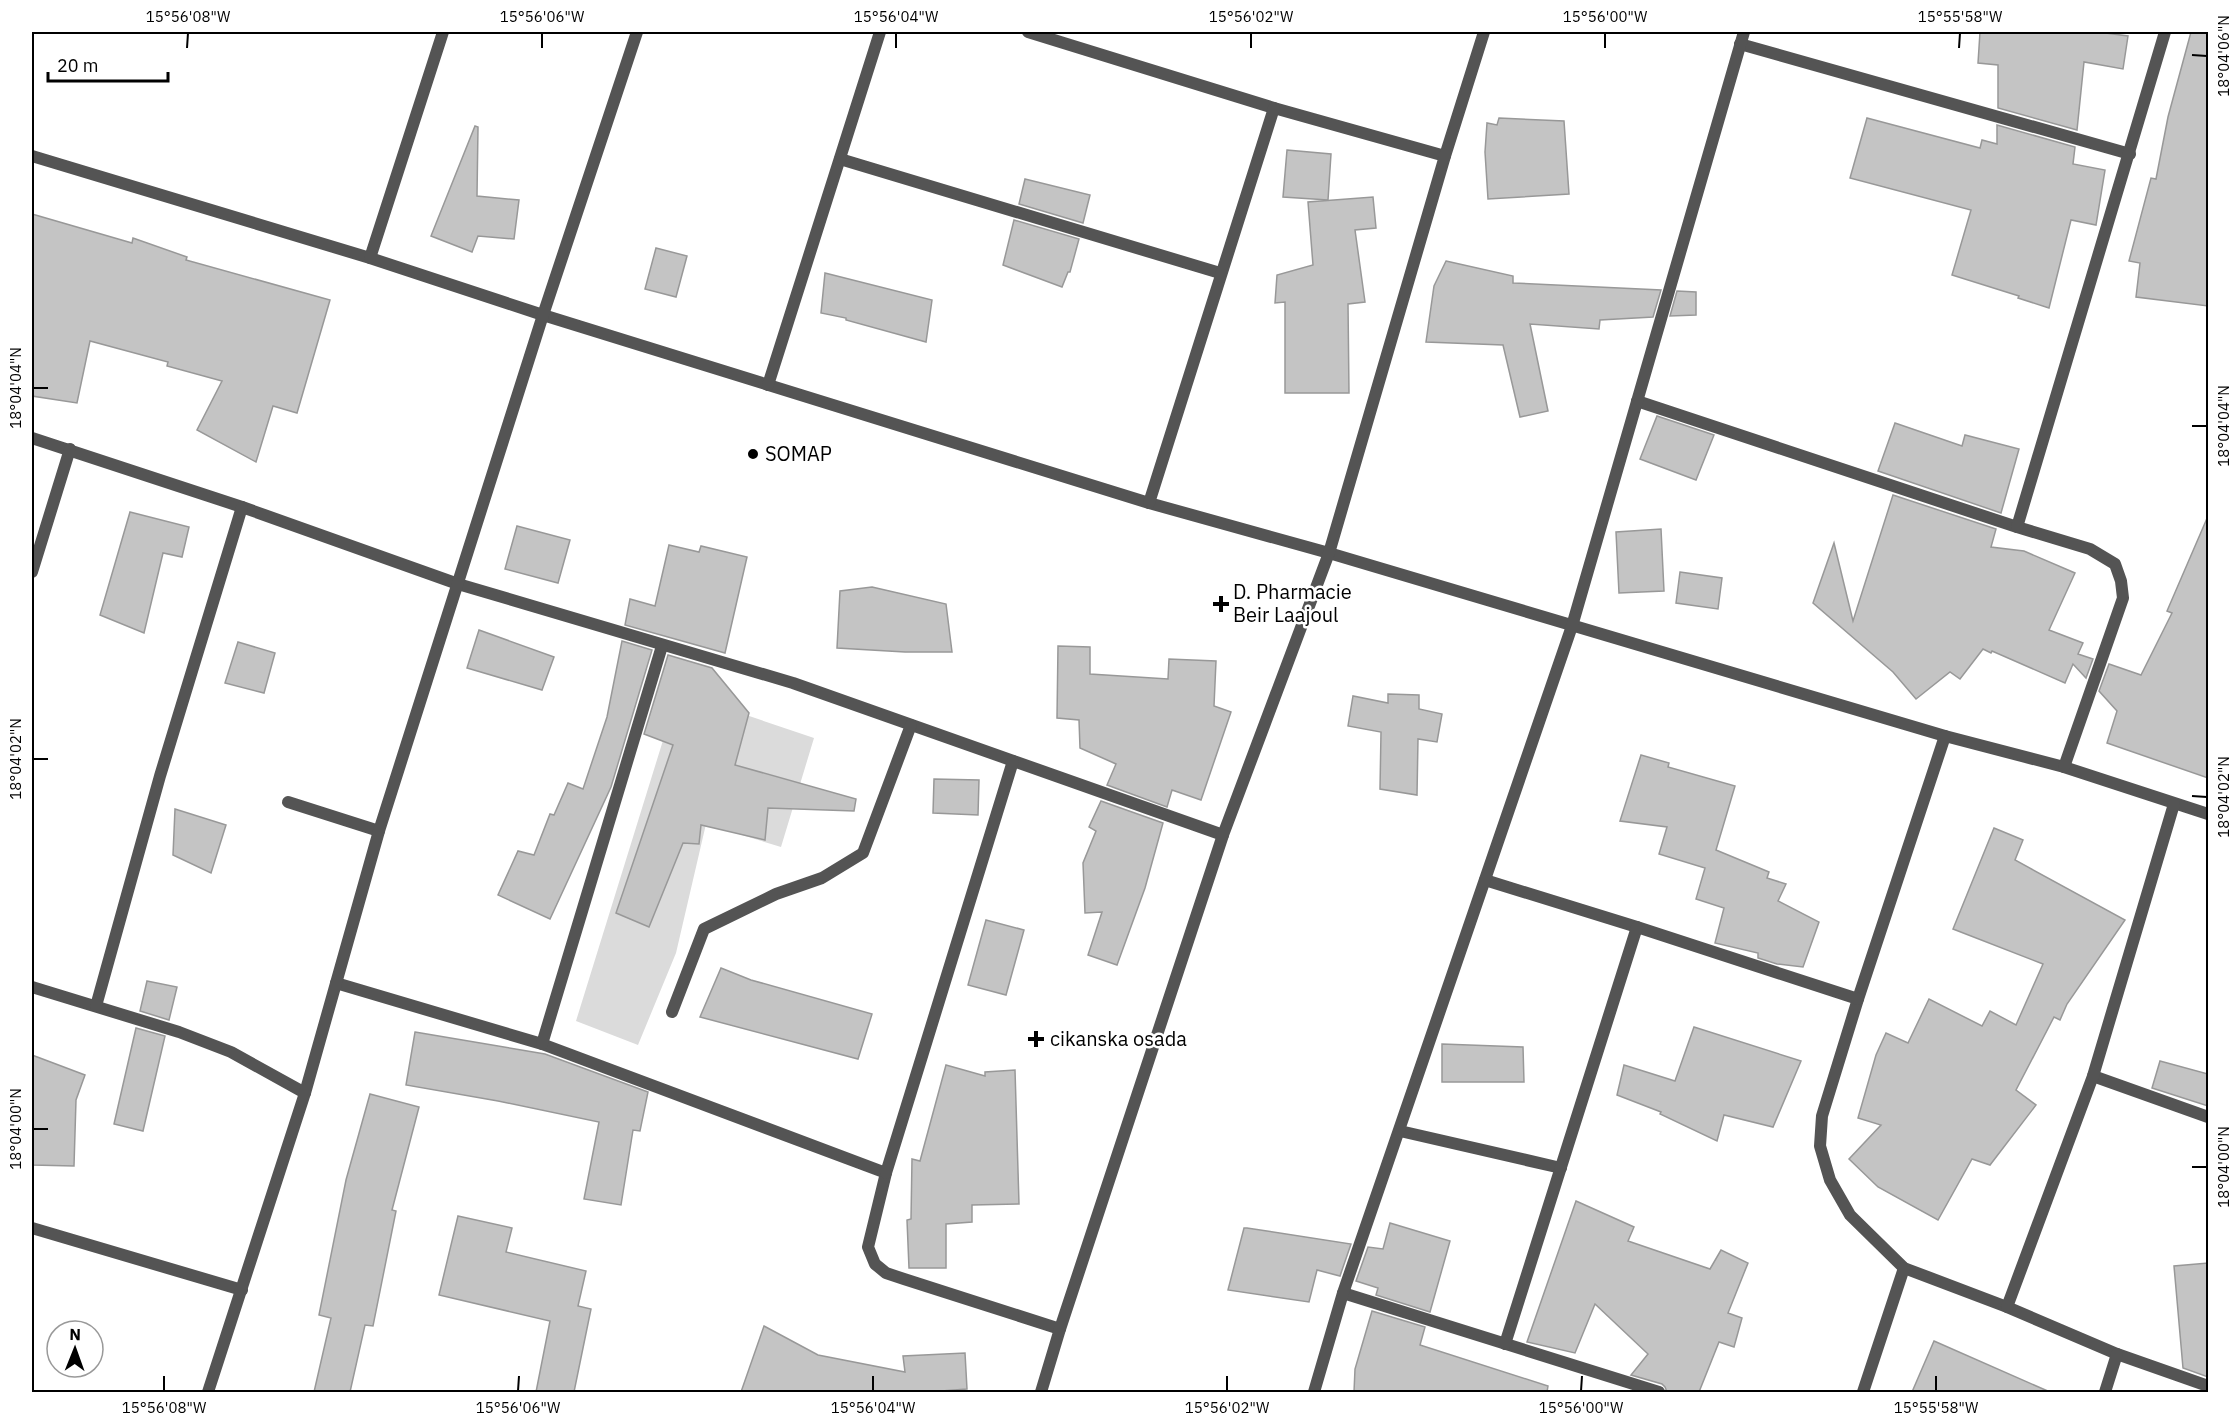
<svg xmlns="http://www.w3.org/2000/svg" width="2240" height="1424" viewBox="0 0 2240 1424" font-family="'IBM Plex Sans',sans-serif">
<rect width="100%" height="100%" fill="#fff"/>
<path fill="#dbdbdb" d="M678 692 814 738 781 847 706 824 676 953 638 1045 576 1021Z"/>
<g fill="#c4c4c4" stroke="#989898" stroke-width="1.5">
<path d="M1980 32H2098L2128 36 2123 69 2084 62 2077 130 1998 108V65L1978 63Z"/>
<path d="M2191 32H2208V306L2136 297 2140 263 2129 261 2151 178 2156 179 2168 117Z"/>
<path d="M1499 118 1564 121 1569 194 1488 199 1485 152 1487 123 1497 125Z"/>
<path d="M1867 118 1980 148 1982 140 1997 144V125L2075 147 2073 164 2105 170 2096 225 2071 220 2049 308 2018 298 2019 296 1952 275 1971 210 1850 178Z"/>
<path d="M475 126 478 127 477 196 519 200 514 239 478 236 472 252 431 236Z"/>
<path d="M1287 150 1331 154 1328 200 1283 197Z"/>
<path d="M1025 179 1090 195 1083 223 1019 204Z"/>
<path d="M1373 197 1376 228 1355 230 1365 302 1348 304 1349 393H1285V302L1275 303 1277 275 1313 265 1308 202Z"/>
<path d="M32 214 132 243 133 238 187 257 186 260 330 300 297 413 273 406 256 462 197 430 222 381 167 366 168 362 90 341 77 403 32 396Z"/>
<path d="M1014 220 1079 239 1070 272H1068L1062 287 1003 265Z"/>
<path d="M656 248 687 256 676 297 645 289Z"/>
<path d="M1446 261 1513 276V283L1661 290 1653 317 1600 320 1599 329 1530 324 1548 411 1520 417 1503 345 1426 342 1434 286Z"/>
<path d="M825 273 932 300 926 342 846 320V318L821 313Z"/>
<path d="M1677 291 1696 292V315L1670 316Z"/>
<path d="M1657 416 1714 435 1696 480 1640 459Z"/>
<path d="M1895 423 1962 446 1965 435 2019 449 2001 513 1878 471Z"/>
<path d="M1893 495 1996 529 1991 547 2024 551 2075 573 2049 630 2083 643 2078 654 2093 659 2086 678 2073 664 2065 683 1992 651 1991 653 1983 649 1960 679 1950 672 1916 699 1893 672 1813 603 1834 543 1853 621Z"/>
<path d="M130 512 189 527 182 557 163 553 144 633 100 615Z"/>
<path d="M2208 516V778L2107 743 2117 711 2099 691 2109 664 2141 675 2172 613 2167 611Z"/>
<path d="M517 526 570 540 558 583 505 569Z"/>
<path d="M1661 529 1664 591 1619 593 1616 532Z"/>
<path d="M669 545 699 552 701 546 747 557 725 653 625 625 630 599 655 606Z"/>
<path d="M1680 572 1722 578 1718 609 1676 603Z"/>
<path d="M872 587 946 604 952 652H905L837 648 840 591Z"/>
<path d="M479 630 554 657 542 690 467 668Z"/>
<path d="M622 641 652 650 611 787 550 919 498 895 518 851 534 855 550 814 554 815 568 783 583 789 607 717Z"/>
<path d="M238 642 275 653 264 693 225 683Z"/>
<path d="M1058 646 1090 647V674L1168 679 1169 659 1216 661 1214 706 1231 712 1201 800 1172 790 1167 807 1107 785 1116 764 1080 748 1079 720 1057 718Z"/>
<path d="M668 655 712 668 749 713 735 765 856 799 854 811 768 808 765 840 701 825 699 844 683 843 649 927 616 913 673 745 644 734Z"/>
<path d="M1388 694 1419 695V709L1442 714 1437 742 1418 739 1417 795 1380 789 1381 732 1348 726 1353 696 1388 703Z"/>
<path d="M1641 755 1669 763 1668 767 1735 786 1716 850 1769 872 1767 878 1786 884 1778 901 1819 922 1803 967 1777 964 1758 958V953L1715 943 1724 908 1696 899 1705 868 1659 854 1667 827 1620 821Z"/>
<path d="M934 779 979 780 978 815 933 813Z"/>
<path d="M1101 801 1163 823 1145 888 1117 965 1088 955 1102 912 1085 913 1083 863 1096 831 1089 827Z"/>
<path d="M175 809 226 825 211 873 173 855Z"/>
<path d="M1994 828 2023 840 2015 860 2125 920 2067 1004 2060 1020 2054 1017 2016 1090 2036 1105 1990 1165 1972 1159 1938 1220 1878 1187 1849 1159 1881 1125 1858 1118 1876 1055 1886 1033 1908 1043 1929 999 1982 1026 1990 1011 2016 1025 2043 964 1953 929Z"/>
<path d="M986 920 1024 930 1006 995 968 985Z"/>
<path d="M721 968 751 980 872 1014 858 1059 700 1017Z"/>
<path d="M147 981 177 987 169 1020 140 1011Z"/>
<path d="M1694 1027 1801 1061 1773 1127 1724 1115 1717 1141 1660 1114 1661 1112 1617 1095 1624 1065 1675 1081Z"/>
<path d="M136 1028 165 1036 143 1131 114 1124Z"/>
<path d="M415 1032 545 1054 648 1092 640 1131 633 1130 621 1205 584 1199 599 1122 498 1101 406 1085Z"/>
<path d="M1442 1044 1523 1047 1524 1082H1442Z"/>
<path d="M32 1055 85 1075 76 1100 74 1166 32 1165Z"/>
<path d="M2160 1061 2208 1074V1106L2152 1088Z"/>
<path d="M946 1065 985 1076V1072L1015 1070 1019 1204 972 1205V1222L946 1224V1268H909L907 1220 911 1219 912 1159 920 1161Z"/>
<path d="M370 1094 419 1107 392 1210 396 1211 373 1326 365 1325 350 1392H314L331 1318 319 1315 346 1180Z"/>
<path d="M1576 1201 1634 1227 1628 1241 1710 1269 1721 1250 1748 1263 1728 1313 1742 1318 1734 1347 1719 1342 1699 1392H1667L1665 1387 1662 1384 1631 1375 1648 1354 1595 1304 1575 1353 1527 1342Z"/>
<path d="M458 1216 512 1228 506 1252 586 1271 578 1306 591 1309 574 1392H536L550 1321 439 1295Z"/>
<path d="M1390 1223 1450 1241 1430 1312 1376 1295 1378 1288 1356 1281 1368 1247 1383 1249Z"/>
<path d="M1244 1228H1247L1351 1244 1340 1276 1317 1270 1309 1302 1228 1290Z"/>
<path d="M2208 1263V1377L2183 1368 2174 1266Z"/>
<path d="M1372 1311 1425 1327 1420 1345 1548 1386 1547 1392H1354L1355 1369Z"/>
<path d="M764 1326 818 1355 905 1372 903 1356 965 1353 967 1389 928 1392H741Z"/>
<path d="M1934 1341 2050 1392H1912Z"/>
</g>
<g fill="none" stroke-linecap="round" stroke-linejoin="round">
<path stroke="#545454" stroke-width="12" d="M288 802 379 831"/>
<g stroke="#545454" stroke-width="12">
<path d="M1028 32 1274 108 1445 156"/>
<path d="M1740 44 2130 154"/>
<path d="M32 156 370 258 543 315 1149 503 1329 553 1945 736 2064 767 2208 814"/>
<path d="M840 159 1220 273"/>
<path d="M370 258 443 32"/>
<path d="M768 385 880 32"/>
<path d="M1637 401 2017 527 2090 549 2115 564 2121 581 2123 598 2064 767"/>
<path d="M32 438 242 507 458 584 793 683 1223 835"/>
<path d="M1149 503 1274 108"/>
<path d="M2017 527 2165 32"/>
<path d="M32 572 70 449"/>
<path d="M1945 736 1858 999 1822 1116 1820 1146 1830 1180 1850 1215 1904 1268 2007 1307 2117 1354 2208 1386"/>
<path d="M1485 880 1637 927 1858 999"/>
<path d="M336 983 542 1044 886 1173 868 1247 875 1264 886 1273 904 1279 1060 1329"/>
<path d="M32 987 179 1032 231 1052 305 1093"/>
<path d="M96 1006 160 776 242 507"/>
<path d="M672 1012 704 929 776 894 822 878 863 853 911 725"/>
<path d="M542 1044 662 646"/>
<path d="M2093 1076 2208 1117"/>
<path d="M1400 1131 1561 1168"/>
<path d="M886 1173 1013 761"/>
<path d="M32 1228 242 1290"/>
<path d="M1343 1293 1659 1392"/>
<path d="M2007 1307 2093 1076 2174 804"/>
<path d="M1505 1344 1637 927"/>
<path d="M208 1392 305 1093 379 831 543 315 637 32"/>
<path d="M1041 1392 1060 1329 1223 835 1329 553 1445 156 1484 32"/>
<path d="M1314 1392 1343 1293 1572 626 1744 32"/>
<path d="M1863 1392 1904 1268"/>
<path d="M2105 1392 2117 1354"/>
</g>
</g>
<path fill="none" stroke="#000" stroke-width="2" d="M187 48 188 33M542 48V33M896 48V33M1251 48V33M1605 48V33M1959 48 1960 33M2192 55 2207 56M33 388H48M2192 426H2207M33 759H48M2192 796 2207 797M33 1129H48M2192 1167H2207M164 1391V1376M518 1391 519 1376M873 1391V1376M1227 1391V1376M1581 1391 1582 1376M1936 1391V1376"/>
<g fill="#000" stroke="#fff" stroke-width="2">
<circle cx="753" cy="454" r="6"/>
<path d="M1218 595h6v6h6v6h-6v6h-6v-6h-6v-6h6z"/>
<path d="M1033 1030h6v6h6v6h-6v6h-6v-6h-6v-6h6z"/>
</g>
<g text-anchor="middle" stroke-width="5" stroke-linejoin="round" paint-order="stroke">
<g font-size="20" fill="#000" stroke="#fff" text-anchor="start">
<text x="765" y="461">SOMAP</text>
<text x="1233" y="599">D. Pharmacie<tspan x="1233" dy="23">Beir Laajoul</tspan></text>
<text x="1050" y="1046">cikanska osada</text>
</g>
</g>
<rect width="2240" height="1424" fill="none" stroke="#ffffff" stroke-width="66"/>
<g transform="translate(75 1349) rotate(1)"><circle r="28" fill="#ffffff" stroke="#999999" stroke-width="1.5"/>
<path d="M0-4.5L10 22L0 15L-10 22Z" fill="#000000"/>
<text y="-9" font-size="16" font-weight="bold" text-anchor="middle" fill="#000000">N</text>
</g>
<path d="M48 72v9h120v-9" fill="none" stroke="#000000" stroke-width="3"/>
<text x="57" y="72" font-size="18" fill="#000000" stroke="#ffffff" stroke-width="4.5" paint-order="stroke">20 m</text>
<rect x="33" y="33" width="2174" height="1358" fill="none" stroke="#000" stroke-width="2"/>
<g font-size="15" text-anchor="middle" fill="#000">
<text x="188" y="22">15°56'08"W</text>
<text x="542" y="22">15°56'06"W</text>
<text x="896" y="22">15°56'04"W</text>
<text x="1251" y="22">15°56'02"W</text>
<text x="1605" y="22">15°56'00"W</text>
<text x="1960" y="22">15°55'58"W</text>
<text transform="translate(2224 56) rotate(-90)" y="5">18°04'06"N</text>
<text transform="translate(16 388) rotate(-90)" y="5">18°04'04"N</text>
<text transform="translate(2224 426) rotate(-90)" y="5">18°04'04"N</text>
<text transform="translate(16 759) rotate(-90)" y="5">18°04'02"N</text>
<text transform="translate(2224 797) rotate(-90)" y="5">18°04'02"N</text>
<text transform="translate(16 1129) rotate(-90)" y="5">18°04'00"N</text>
<text transform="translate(2224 1167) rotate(-90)" y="5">18°04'00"N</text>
<text x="164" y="1413">15°56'08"W</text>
<text x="518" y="1413">15°56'06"W</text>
<text x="873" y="1413">15°56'04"W</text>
<text x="1227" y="1413">15°56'02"W</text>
<text x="1581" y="1413">15°56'00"W</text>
<text x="1936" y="1413">15°55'58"W</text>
</g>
</svg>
